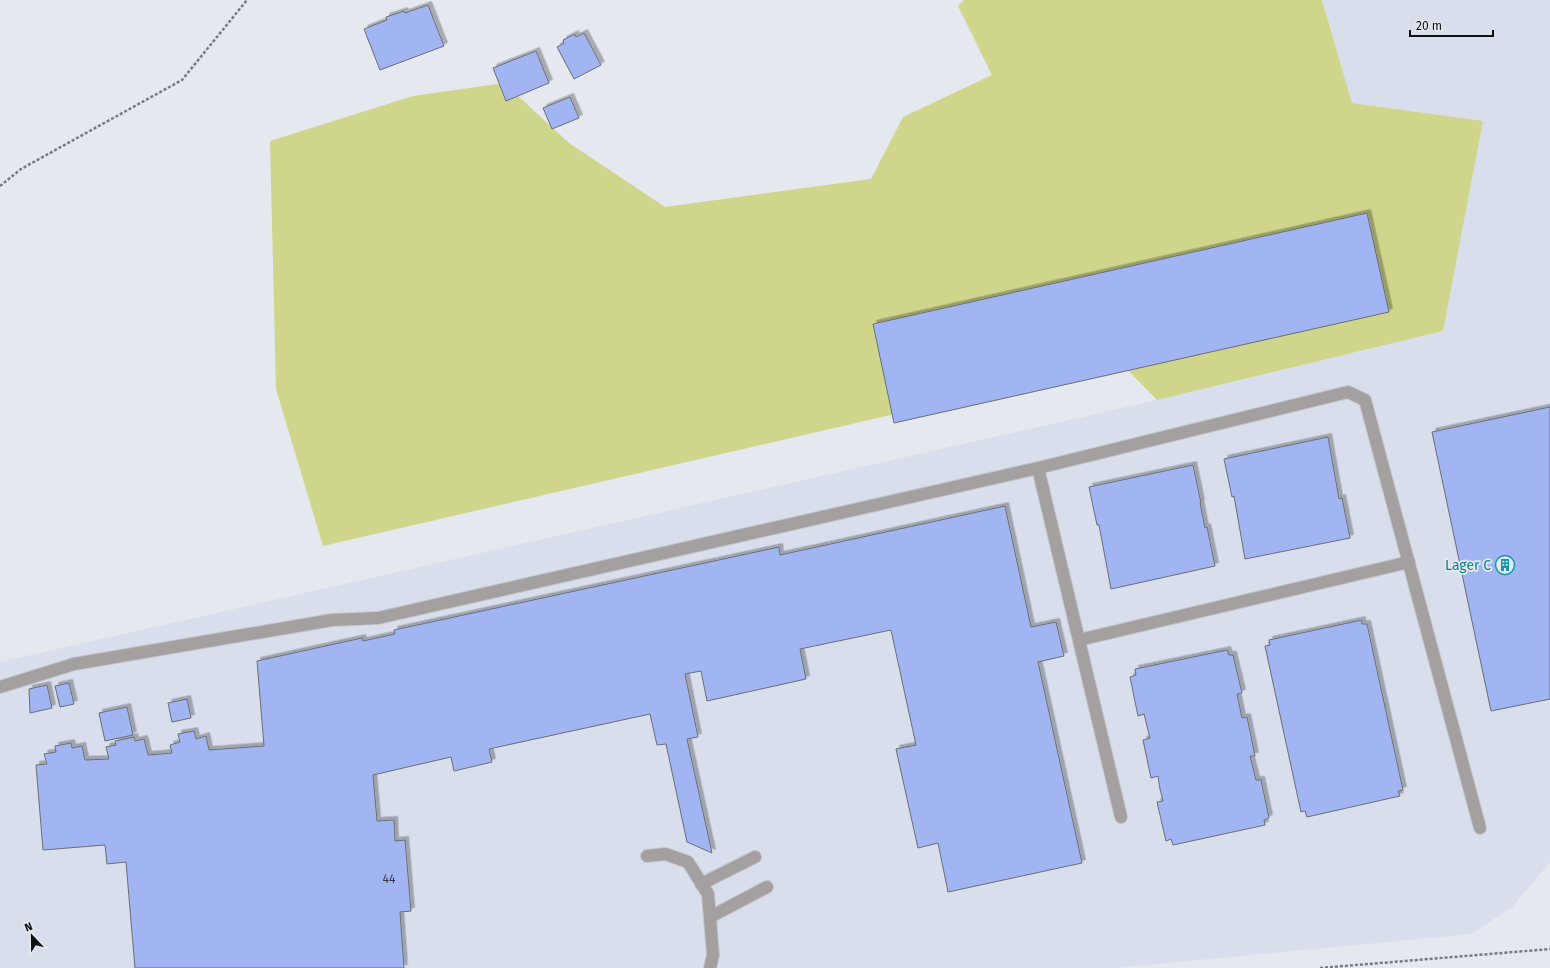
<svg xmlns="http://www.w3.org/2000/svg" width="1550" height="968" viewBox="0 0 1550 968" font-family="'Fira Sans',sans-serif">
<defs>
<filter id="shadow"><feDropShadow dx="3.5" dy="-3.5" stdDeviation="0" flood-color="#0004"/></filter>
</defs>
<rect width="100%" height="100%" fill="#e5e8ef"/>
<path fill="#d9deed" d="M1322 0H1550V862L1512 907 1471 934 1116 968H0V662L1157 400 1443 331 1483 121 1352 103Z"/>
<path fill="#cfd58b" d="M964 0H1322L1352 103 1483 121 1443 331 1157 400 1120 362 323 546 276 389 270 141 413 96 504 83 569 143 665 207 871 179 903 117 992 75 958 6Z"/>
<g fill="#a1b5f2" stroke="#6a6d73" filter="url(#shadow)">
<path d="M428 5 444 46 380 70 364 29 387 20 386 17 404 11 405 13Z"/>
<path d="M584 33 601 65 574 79 557 47 564 43 563 40 575 34 576 37Z"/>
<path d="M536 51 549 83 506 101 493 68Z"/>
<path d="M570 97 579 118 552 129 543 108Z"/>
<path d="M1367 213 1389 312 894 423 873 324Z"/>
<path d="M1550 407V699L1491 711 1432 432Z"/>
<path d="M1328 437 1339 499 1342 498 1350 538 1245 559 1234 496 1232 497 1224 459Z"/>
<path d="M1193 465 1201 503H1200L1205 528 1207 527 1215 566 1111 589 1099 525H1097L1089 487Z"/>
<path d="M1005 506 1031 627 1056 622 1064 656 1038 662 1082 863 948 892 938 843 918 848 896 749 916 745 891 630 800 649 806 679 707 701 701 671 685 674 698 737 687 739 712 853 687 842 666 744 657 745 650 714 489 749 492 762 454 771 451 757 373 775 377 821 394 820 395 841 405 840 411 911 400 912 404 968H135L126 862 107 864 105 845 43 850 36 765 47 764 44 754 56 752 55 746 71 743 72 748 82 746 85 760 109 759 106 747 116 745 115 741 134 737 135 741 144 739 148 755 172 753 170 745 180 742 178 734 194 731 196 739 206 736 209 750 264 746 257 661 362 638 363 641 395 634 394 630 779 547 780 555Z"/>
<path d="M1362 620V624H1367L1403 790 1398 791 1400 796 1307 817 1305 811 1301 812 1265 646 1270 645 1269 640Z"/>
<path d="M1227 650 1229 655H1233L1242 693 1237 694 1242 718 1247 717 1255 756H1250L1256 780H1261L1269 818 1264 820 1265 825 1173 845 1171 839 1166 841 1157 802 1163 801 1160 789 1158 776 1151 778 1143 740 1150 738 1144 714 1138 716 1130 677 1136 675 1135 669Z"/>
<path d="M69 683 74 704 60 707 55 686Z"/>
<path d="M47 685 52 708 30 713 29 689Z"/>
<path d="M187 699 191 718 172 722 168 703Z"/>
<path d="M127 707 133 735 105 741 99 713Z"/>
</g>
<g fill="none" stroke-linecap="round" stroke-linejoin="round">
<defs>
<g id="minor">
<path d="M1038 468 1121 817"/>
<path d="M1079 640 1409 562"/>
<path d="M0 687 74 664 332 620 378 618 1038 468 1348 392 1365 400 1480 828"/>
<path d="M647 856 665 854 688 862 708 894 713 955 710 968"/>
<path d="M701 884 755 857"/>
<path d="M710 917 767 887"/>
</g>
</defs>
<use href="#minor" stroke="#c3c5cb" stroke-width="14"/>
<g stroke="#787a7f" stroke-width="2.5" stroke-dasharray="3 2" stroke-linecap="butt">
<path d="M0 186 21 169 182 80 247 0"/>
<path d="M1320 968 1550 949"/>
</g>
<use href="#minor" stroke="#a4a09f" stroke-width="12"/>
</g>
<defs>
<symbol id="building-ring" viewBox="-11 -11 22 22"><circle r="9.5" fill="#e5e8ef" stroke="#0f9aa8" stroke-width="1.5"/><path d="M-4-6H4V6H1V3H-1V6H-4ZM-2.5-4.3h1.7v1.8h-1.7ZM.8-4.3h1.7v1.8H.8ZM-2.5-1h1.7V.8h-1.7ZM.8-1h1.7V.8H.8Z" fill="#0f9aa8"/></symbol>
</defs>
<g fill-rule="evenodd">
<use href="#building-ring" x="1494" y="554" width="22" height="22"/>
</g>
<g text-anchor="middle" stroke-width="3.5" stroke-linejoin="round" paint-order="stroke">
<g font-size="12" fill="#333849">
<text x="389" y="883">44</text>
</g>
<g font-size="14" fill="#0d838f" stroke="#e5e8ef" text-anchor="end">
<text x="1491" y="570">Lager C</text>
</g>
</g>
<g transform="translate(32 936) rotate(338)" stroke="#e5e8ef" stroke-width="3" paint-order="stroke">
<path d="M0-3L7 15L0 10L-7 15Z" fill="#0e0f11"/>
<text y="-6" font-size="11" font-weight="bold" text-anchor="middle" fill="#0e0f11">N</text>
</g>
<path d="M1410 30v6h83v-6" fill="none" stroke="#0e0f11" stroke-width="2"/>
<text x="1416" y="30" font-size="12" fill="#0e0f11" stroke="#e5e8ef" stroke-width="3" paint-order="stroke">20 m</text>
</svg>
